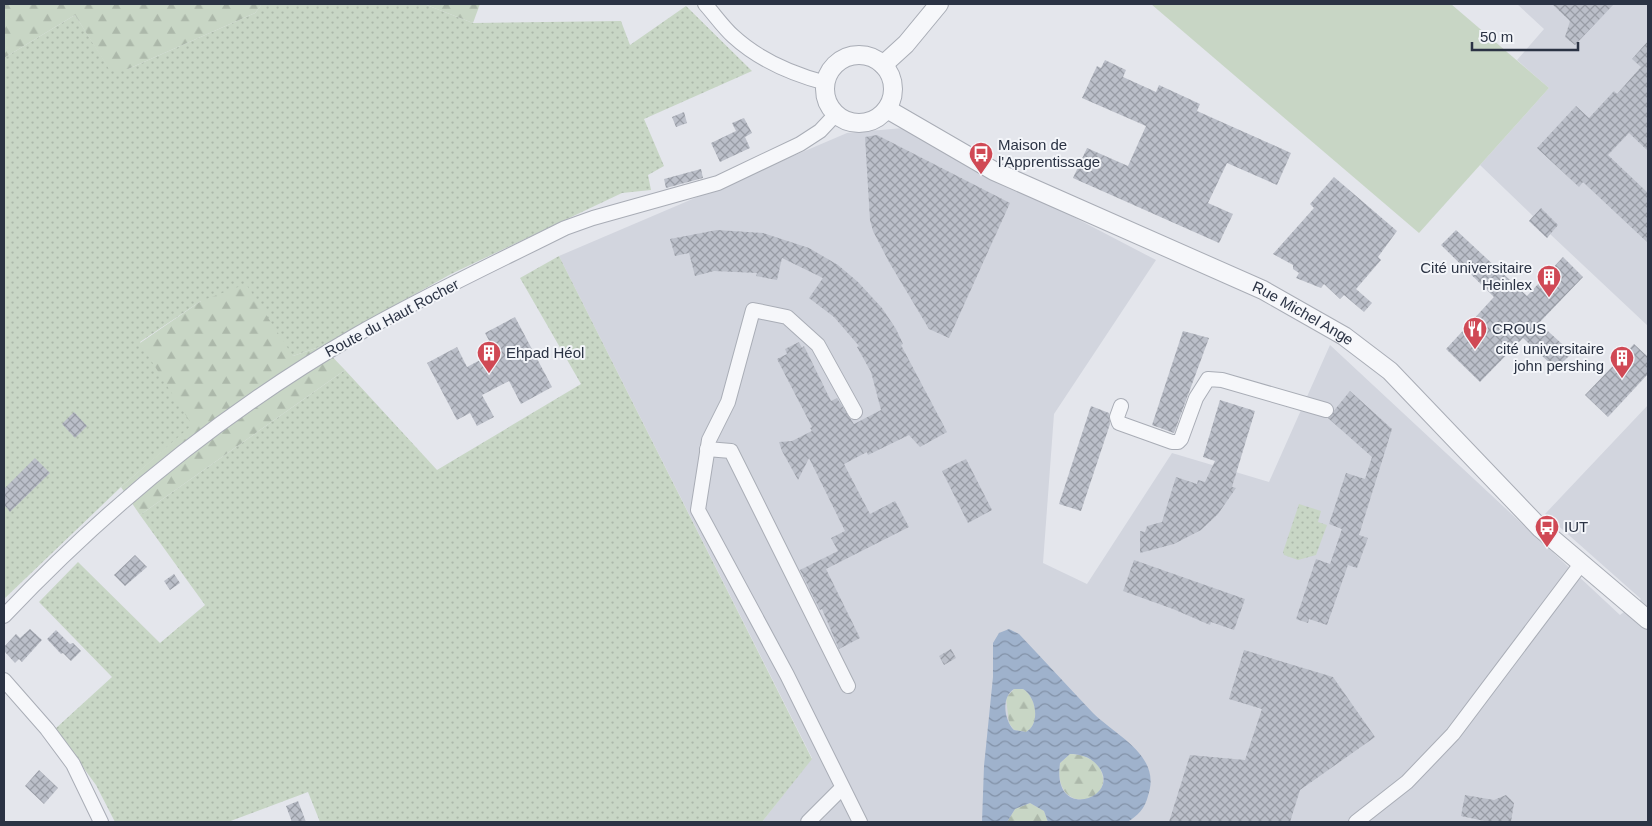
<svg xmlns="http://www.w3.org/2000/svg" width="1652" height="826" viewBox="0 0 1652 826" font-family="Helvetica,sans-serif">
<defs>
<pattern id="grass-dots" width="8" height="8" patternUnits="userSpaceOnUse" patternTransform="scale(1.25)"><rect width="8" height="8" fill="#c8d6c5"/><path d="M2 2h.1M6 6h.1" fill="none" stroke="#acb8aa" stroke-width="1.8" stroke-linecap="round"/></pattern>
<pattern id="forest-firs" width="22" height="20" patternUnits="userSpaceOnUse" patternTransform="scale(1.25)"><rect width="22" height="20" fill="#c8d6c5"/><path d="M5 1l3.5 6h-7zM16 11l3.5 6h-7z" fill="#acb8aa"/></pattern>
<pattern id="water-waves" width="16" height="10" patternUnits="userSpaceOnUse" patternTransform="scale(1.25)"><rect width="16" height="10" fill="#9fb2cc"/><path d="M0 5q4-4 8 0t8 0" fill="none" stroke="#8291a7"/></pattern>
<pattern id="building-cross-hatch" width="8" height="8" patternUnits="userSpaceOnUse" patternTransform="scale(1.25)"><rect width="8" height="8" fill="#bbbfc9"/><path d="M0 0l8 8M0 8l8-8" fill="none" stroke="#989ca5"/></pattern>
</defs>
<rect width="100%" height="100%" fill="#e4e6ec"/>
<g fill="#d2d5de">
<path d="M1517 4H1648V326L1550 234 1547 238 1529 221 1533 216 1480 165 1549 88 1517 60 1544 29Z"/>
<path d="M903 128 1156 260 1054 414 1043 563 1087 584 1172 453 1269 482 1330 345 1620 615 1641 599 1545 514 1648 405V822H762L812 758 559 256 847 133Z"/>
</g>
<g fill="url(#grass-dots)">
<path d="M262 4H424L473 23 621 21 630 45 686 6 752 71 644 119 664 166 648 175 651 190 622 193 451 274 322 346 293 356 201 301 140 342 193 425 121 487 4 599V58L75 15 109 68 128 69 255 13Z"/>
<path d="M559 256 812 759 762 822H320L308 792 228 822H115L96 785 55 729 112 677 39 602 78 562 160 643 205 605 140 515 345 370 437 470 581 384 520 278Z"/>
<path d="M1299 504 1321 511 1318 522 1327 525 1316 555 1298 560 1284 555 1283 552Z"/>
</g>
<g fill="url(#forest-firs)">
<path d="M4 4H262L255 13 128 69H109L75 15 4 58Z"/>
<path d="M424 4H480L473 23Z"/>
<path d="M246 284 293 356 322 346 345 370 140 515 121 487 192 425 140 343 201 301Z"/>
<path d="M1014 689H1023C1036 696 1041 724 1026 732L1014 730 1009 723 1006 698Z"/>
<path d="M1070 754C1081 754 1094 758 1100 769 1118 802 1052 819 1060 763Z"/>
<path d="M1030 803 1044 811 1048 822H1007L1015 809Z"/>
</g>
<path fill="#c8d6c5" d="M1151 4H1451L1549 88 1419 233Z"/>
<path fill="url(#water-waves)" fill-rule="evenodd" d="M1009 629 1019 634C1044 660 1068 687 1093 713 1116 736 1162 755 1148 796 1145 808 1138 816 1127 822H1048L1044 811 1030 803 1015 809 1007 822H982L984 766 993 677V643L999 633ZM1014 689H1023C1036 696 1041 724 1026 732L1014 730C1004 720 1001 697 1014 689ZM1070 754C1080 754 1091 757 1098 766 1124 797 1051 824 1060 763Z"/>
<g fill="url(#building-cross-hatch)">
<path d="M1552 4H1614L1575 45 1565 37 1570 21Z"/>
<path d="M1648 41V151L1629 133 1608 155 1648 193V243L1583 182 1579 187 1537 148 1576 106 1589 118 1614 91 1617 94 1641 67 1632 59Z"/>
<path d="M1105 60 1126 70 1123 77 1156 92 1159 85 1200 104 1197 111 1291 153 1277 185 1227 163 1208 203 1233 214 1219 243 1073 178 1087 148 1128 166 1146 126 1082 98 1097 66 1101 68Z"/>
<path d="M684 112 687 123 676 127 672 117Z"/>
<path d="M744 118 752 133 745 137 750 148 720 162 711 143 736 131 732 123Z"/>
<path d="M877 135 1010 203 949 338 929 329 889 262 873 231 870 220 865 137Z"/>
<path d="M701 169 703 178 666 188 664 179Z"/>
<path d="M1334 177 1397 231 1378 257 1381 260 1356 289 1372 303 1364 312 1344 295 1340 299 1324 284 1321 288 1296 278 1299 273 1293 269V265L1273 254 1314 208 1310 204Z"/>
<path d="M1541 208 1558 225 1547 238 1529 221Z"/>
<path d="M717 230 763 233 809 248 838 265 858 282 882 308 896 329 903 344 901 345 947 432 920 447 909 435 868 455 867 452 844 464 870 514 895 501 909 527 826 569 860 638 839 649 822 609 820 610 800 570 838 551 831 538 845 531 809 458 798 480 782 451 779 442 792 441 812 431 810 428 812 427 777 359 787 354 785 349 799 342 802 348 804 346 831 401 837 398 854 424 881 410 871 372 857 347 859 346 834 317 809 298 823 278 782 258 777 280 756 276 757 273 714 271 695 276 689 253 675 256 670 239Z"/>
<path d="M1456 230 1527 296 1563 257 1583 277 1539 323 1572 353 1556 369 1523 338 1480 382 1446 349 1494 297 1441 245Z"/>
<path d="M515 317 552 387 521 404 509 381 482 395 494 417 477 426 470 413 457 420 427 363 457 347 467 367 495 352 485 333Z"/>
<path d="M1183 331 1209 338 1174 433 1152 425Z"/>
<path d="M1634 344 1648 357V374L1608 417 1585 395Z"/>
<path d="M1350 391 1392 429 1359 535 1368 538 1357 568 1348 565 1327 625 1309 619 1308 623 1296 619 1316 559 1330 564 1342 529 1329 524 1346 473 1365 479 1372 457 1328 418Z"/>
<path d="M1220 400 1255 411 1232 487 1236 488 1218 514 1201 530 1174 544 1140 553V531L1145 532 1147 526 1162 522 1176 477 1197 484 1198 480 1205 482 1215 461 1203 457Z"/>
<path d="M1091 406 1109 413 1110 424 1081 511 1059 504Z"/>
<path d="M74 412 87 426 75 438 62 424Z"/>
<path d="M35 458 50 473 10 512 4 505V489Z"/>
<path d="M966 459 992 510 968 523 942 471Z"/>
<path d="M135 555 147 567 125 586 114 575Z"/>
<path d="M1134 560 1245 599 1234 630 1211 622 1210 625 1173 609 1123 591Z"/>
<path d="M174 574 180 583 170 590 164 581Z"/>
<path d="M30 629 42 640 22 662 19 659 15 663 5 652 4 647 16 634 20 638Z"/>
<path d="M56 630 70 644 73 643 81 651 71 661 63 653 61 654 47 639Z"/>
<path d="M951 649 956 658 944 665 939 656Z"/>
<path d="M1244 650 1333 677 1375 737 1300 790 1290 822H1169L1190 755 1245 760 1262 709 1229 699Z"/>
<path d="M39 770 58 788 44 804 25 786Z"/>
<path d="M1465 795 1494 800 1506 795 1514 803 1511 822H1489L1461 816Z"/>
<path d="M298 801 306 822H292L286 806Z"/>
</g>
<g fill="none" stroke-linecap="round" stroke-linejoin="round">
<defs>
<g id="minor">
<path d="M705 4C714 14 723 27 733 36 759 60 792 74 826 83"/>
<path d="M1121 406 1117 417 1119 423 1172 442H1178L1181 439 1196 398 1208 379 1222 380 1326 410"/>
<path d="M855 412 818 345 787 317 753 310 728 402 709 440 698 510 787 675 860 822"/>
<path d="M707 449 731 451 848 686"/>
<path d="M4 616C107 507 226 410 356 335 424 296 495 263 565 228L593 218 718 183 800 144 820 131 836 114"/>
<path d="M4 680 47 729 73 764 101 822"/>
<path d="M808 822 842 788"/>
<path d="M1356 822 1407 782 1453 734 1581 564"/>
</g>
<g id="tertiary">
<circle cx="859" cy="89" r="34"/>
<path d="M883 65 906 44 939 4"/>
<path id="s1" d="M887 109 994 171 1263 290 1344 336 1390 371 1541 529 1648 620"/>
</g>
</defs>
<use href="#minor" stroke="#a9adb6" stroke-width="16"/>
<use href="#tertiary" stroke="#a9adb6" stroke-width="20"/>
<use href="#minor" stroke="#f6f7fa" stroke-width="14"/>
<use href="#tertiary" stroke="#f6f7fa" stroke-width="18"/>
</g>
<defs>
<symbol id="bus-pin" viewBox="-11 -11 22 30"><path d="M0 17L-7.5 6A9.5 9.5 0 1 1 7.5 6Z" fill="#d04955" stroke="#f3f5f9"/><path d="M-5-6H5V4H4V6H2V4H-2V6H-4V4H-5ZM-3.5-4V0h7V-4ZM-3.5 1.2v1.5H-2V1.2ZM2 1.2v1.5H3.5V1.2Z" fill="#fff"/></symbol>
<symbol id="building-pin" viewBox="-11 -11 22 30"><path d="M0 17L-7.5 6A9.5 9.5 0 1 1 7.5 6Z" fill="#d04955" stroke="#f3f5f9"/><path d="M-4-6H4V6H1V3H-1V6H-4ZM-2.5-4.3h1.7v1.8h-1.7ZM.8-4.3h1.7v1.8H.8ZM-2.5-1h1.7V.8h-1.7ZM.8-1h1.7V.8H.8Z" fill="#fff"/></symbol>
<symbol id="restaurant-pin" viewBox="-11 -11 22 30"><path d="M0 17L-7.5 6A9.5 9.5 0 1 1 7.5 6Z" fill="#d04955" stroke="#f3f5f9"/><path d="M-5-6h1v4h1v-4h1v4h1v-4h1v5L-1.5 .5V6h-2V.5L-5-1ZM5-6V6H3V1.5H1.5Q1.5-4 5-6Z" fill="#fff"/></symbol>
</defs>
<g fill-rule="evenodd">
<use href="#bus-pin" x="967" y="140" width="28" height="38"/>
<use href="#building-pin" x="1535" y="263" width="28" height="38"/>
<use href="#restaurant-pin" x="1461" y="315" width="28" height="38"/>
<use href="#building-pin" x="475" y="339" width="28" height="38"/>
<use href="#building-pin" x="1608" y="344" width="28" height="38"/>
<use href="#bus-pin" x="1533" y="513" width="28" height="38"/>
</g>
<g text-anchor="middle" stroke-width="4" stroke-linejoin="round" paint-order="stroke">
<g font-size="15" fill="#2b3344" stroke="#f3f5f9" text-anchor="start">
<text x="998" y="150">Maison de<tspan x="998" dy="17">l'Apprentissage</tspan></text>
<text x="1532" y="273" text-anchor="end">Cité universitaire<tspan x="1532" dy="17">Heinlex</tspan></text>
<text x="1492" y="334">CROUS</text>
<text x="1604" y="354" text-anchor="end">cité universitaire<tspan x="1604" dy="17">john pershing</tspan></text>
<text x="506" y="358">Ehpad Héol</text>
<text x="1564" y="532">IUT</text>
</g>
<g font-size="15" fill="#2b3344" stroke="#f3f5f9">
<text dy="5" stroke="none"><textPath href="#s1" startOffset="464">Rue Michel Ange</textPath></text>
<text transform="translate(392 318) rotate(-28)" y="5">Route du Haut Rocher</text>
</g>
</g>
<rect width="1652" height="826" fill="none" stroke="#2b3344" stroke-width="10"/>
<path d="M1472 42v8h106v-8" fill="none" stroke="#2b3344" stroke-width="2.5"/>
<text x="1480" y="42" font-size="15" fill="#2b3344" stroke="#f3f5f9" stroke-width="4" paint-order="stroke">50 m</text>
</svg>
